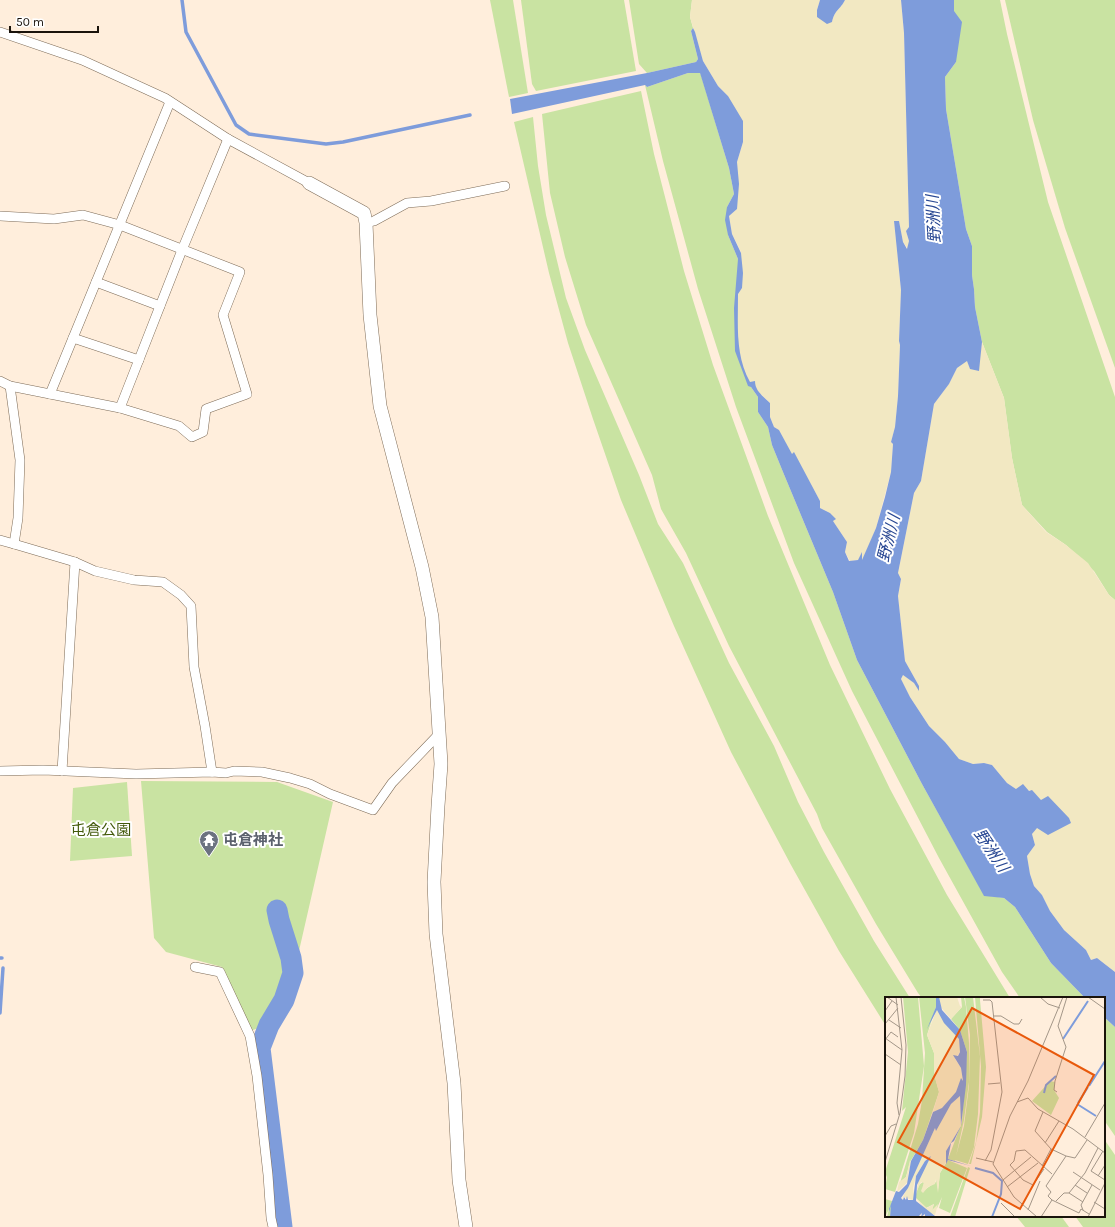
<svg xmlns="http://www.w3.org/2000/svg" width="1115" height="1227" viewBox="0 0 1115 1227" font-family="Karla,'Noto Sans JP',sans-serif">
<rect width="100%" height="100%" fill="#ffeedc"/>
<g fill="#c9e3a2">
<path d="M490 0H513L528 93 509 97Z"/>
<path d="M521 0H624L636 71 536 91 532 84Z"/>
<path d="M629 0H692L690 17 693 28 691 31 698 59 696 62 647 73 639 64Z"/>
<path d="M954 0H1000L1007 34 1048 202 1115 397V600L1109 595 1094 571 1066 545 1047 532 1022 505 1012 458 1004 398 982 342 975 307 974 289 972 275V246L966 229 946 109 945 77 956 62 954 11Z"/>
<path d="M1005 0H1115V368L1065 228 1033 120Z"/>
<path d="M700 72 729 168 734 194 727 207 728 235 738 259V272L751 387 758 397V412L768 427 772 445 783 472 833 592 857 660 922 784 984 895 1004 898 1015 907 1051 963 1085 998H1020L1002 972 939 858 852 691 794 563 736 407 698 289 663 161 645 85 647 87 688 73Z"/>
<path d="M641 91 654 154 684 271 713 365 768 516 830 665 890 789 947 895 1010 998H922L918 993 876 924 822 828 817 814 729 646 686 553 661 509 652 475 586 325 565 257 550 193 542 114Z"/>
<path d="M533 117 538 166 546 215 566 298 585 350 639 475 658 524 683 563 729 663 774 746 798 802 824 852 874 941 910 998H886V1026L839 951 791 865 731 752 674 626 621 500 593 419 568 343 549 273 514 122Z"/>
<path d="M141 781 277 782 333 802 283 1021 249 1031 222 967 166 952 154 938Z"/>
<path d="M127 782 132 856 70 861 73 788Z"/>
<path d="M1104 1017 1115 1027V1136L1104 1120Z"/>
<path d="M1104 1139 1115 1155V1227H1083L1075 1216H1104Z"/>
<path d="M1016 1216H1061L1069 1227H1025Z"/>
</g>
<g fill="#f2e8c2">
<path d="M692 0H820L817 10 832 22C835 9 840 10 845 0H901L904 33 909 227 906 231 909 241 908 249 903 242 899 222 894 221 901 290 899 341 900 345 898 396 895 427 891 442 893 444 891 472 876 528 862 562V554L858 560 850 561 845 552 847 542 833 521 835 519 830 513 820 508V501L794 453 792 455 779 430 774 427 770 417V403C763 396 756 390 750 383 735 365 738 317 737 294L742 288 741 252 732 234 729 216 737 209V162L743 142 728 96 718 86 703 61 690 17Z"/>
<path d="M982 342 1004 398 1012 458 1022 505 1046 532 1066 545 1088 563 1109 595 1115 600V972L1097 958 1091 960 1086 950 1064 930 1050 911 1042 895 1034 886 1030 874 1027 856 1035 845 1032 834 1036 828 1041 800 1032 791 1016 789 1007 783 992 765 984 763 973 764 959 759 945 742 929 726 910 697 901 679 903 675 919 686 905 661 898 596 901 579 898 573 914 493 921 481 934 404 949 384 957 368 967 360 970 369 980 356Z"/>
</g>
<g fill="#7e9cdb">
<path d="M820 0H845C840 10 835 9 832 22L827 24 817 17V10Z"/>
<path d="M901 0H954V11L962 22 956 62 945 77 946 109 966 229 972 246V275L974 289 975 307 982 342 979 371 970 369 967 361 957 368 949 384 934 404 921 481 914 493 898 573 901 579 898 596 905 661 919 686V691L914 683 903 675 901 679 910 697 929 726 945 742 959 759 973 764 984 763 992 765 1007 783 1016 789 1023 784 1029 791 1032 790 1041 800 1048 796 1069 818 1071 823 1048 835 1037 828 1032 834 1035 845 1027 856 1030 874 1034 886 1042 895 1050 911 1064 930 1086 950 1091 960 1097 958 1115 972V1027L1104 1017V998H1085L1051 963 1015 907 1004 898 984 896 922 784 857 660 833 592 783 472 772 445 768 427 758 412V397L751 387 748 386 735 351 734 308 738 259 728 235 725 220 727 207 734 194 729 168 700 73H688L647 87 645 85 512 114 510 99 647 73 696 62 698 59 691 31 693 28 695 32 703 61 718 86 728 96 743 121V142L737 162 739 184 737 209 729 216 732 234 741 253 743 273 742 288 738 294C738 325 735 355 750 382L755 381C755 391 763 396 770 403V417L774 427 779 430 792 454 794 452 820 501V508L830 513 836 519 833 521 847 542 845 552 849 561 858 560 862 552V560L876 528 885 497 891 472 893 444 891 442 895 427 898 396 900 345 899 341 901 290 894 221H899L903 242 907 249 909 241 906 231 909 227 904 33Z"/>
</g>
<g fill="none" stroke-linecap="round" stroke-linejoin="round">
<g stroke="#7e9cdb" stroke-width="3.5">
<path d="M182 0 186 32 236 125 249 134 326 144 343 142 470 115"/>
<path d="M0 958H2"/>
<path d="M0 1013 3 968"/>
</g>
<path stroke="#7e9cdb" stroke-width="21" d="M277 910 279 920 291 958 293 973 284 1000 269 1025 260 1048 282 1227"/>
<defs>
<g id="street">
<path d="M0 32 82 60 165 98 228 139 309 183"/>
<path d="M0 216 54 219 83 215 120 225 240 272 223 315 247 394 206 409 203 432 192 437 179 426 120 408 10 386 0 381"/>
<path d="M366 223 374 221 407 203 431 201 505 186"/>
<path d="M96 282 160 306"/>
<path d="M73 338 139 360"/>
<path d="M10 386 20 460 18 518 14 544 75 562 95 571 134 580 163 582 181 595 191 606 194 667 205 726 212 772"/>
<path d="M50 394 170 102"/>
<path d="M120 408 182 250 228 139"/>
<path d="M0 540 14 544"/>
<path d="M0 771 43 770 136 774 212 772 226 773 234 771 262 772 290 778 310 784 330 794 373 810 392 783 440 733"/>
<path d="M62 771 75 562"/>
<path d="M195 967 220 972 250 1036 257 1076 268 1175 271 1218 273 1227"/>
</g>
<path id="secondary" d="M309 183 364 213 366 223 370 315 380 406 422 567 432 617 441 764 438 806 434 882 436 934 454 1083 459 1180 466 1227"/>
</defs>
<use href="#street" stroke="#7e6c58" stroke-width="10"/>
<use href="#secondary" stroke="#7e6c58" stroke-width="14"/>
<use href="#street" stroke="#fff" stroke-width="9"/>
<use href="#secondary" stroke="#fff" stroke-width="13"/>
</g>
<defs>
<symbol id="temple-pin" viewBox="-11 -11 22 30"><path d="M0 17L-7.5 6A9.5 9.5 0 1 1 7.5 6Z" fill="#6b7280" stroke="#fff"/><path d="M0-6L5-2H3V0L6.5 2.5H4V6H1.5V3h-3V6H-4V2.5H-6.5L-3 0V-2H-5Z" fill="#fff"/></symbol>
</defs>
<g fill-rule="evenodd">
<use href="#temple-pin" x="198" y="829" width="22" height="30"/>
</g>
<g text-anchor="middle" stroke-width="4" stroke-linejoin="round" paint-order="stroke">
<g font-size="15" fill="#435a0b" stroke="#fff">
<text x="101" y="835">屯倉公園</text>
</g>
<g font-size="15" font-weight="bold" fill="#5b616d" stroke="#fff" text-anchor="start">
<text x="223" y="845">屯倉神社</text>
</g>
<g font-size="16" font-style="italic" fill="#294893" stroke="#fff">
<text transform="translate(933 219) rotate(-93)" y="6">野洲川</text>
<text transform="translate(888 538) rotate(-76)" y="6">野洲川</text>
<text transform="translate(992 850) rotate(56)" y="6">野洲川</text>
</g>
</g>
<g transform="translate(885 997)">
<rect width="220" height="220" fill="#ffeedc"/>
<path d="M18 0H33L39 69 29 136 10 195 0 192 2 180V178L0 183V175L21 110 17 114 23 55ZM34 0H51V10L42 38 49 56V77L54 95 38 143 25 165 21 180 15 186 33 127 37 103 40 56ZM76 0H79L81 10 84 46V85L79 123 70 164 63 162 77 125 82 55 75 33 66 22 77 10ZM80 0H88L95 59 93 117 89 150 83 167 70 163 79 129 84 89 85 38ZM90 0H95V3L101 70 97 120 86 167H84L91 145 95 115 96 69ZM165 84 170 85 169 93 174 101 166 118 147 104ZM63 163 82 171 65 216 54 211 57 200 52 211 47 213 49 207 41 211 31 201V197L34 188 39 184 38 194 51 185 52 182 53 193 55 176ZM83 170 85 171 70 220H65ZM0 202 7 204 5 220H2L4 212 0 220Z" fill="#c9e3a2"/>
<path d="M54 0H72L75 9 77 10 66 22 54 8ZM52 12 74 42 76 53 70 62 76 71 78 84 72 95 57 112 48 115 54 95 49 77V56L42 38ZM75 99 76 129 61 154 62 163 55 176 53 196 51 182 50 187 43 190 38 196 36 194 39 186 36 185 31 196 34 181 46 159 40 164 31 179 28 191 30 204 19 200 17 202 50 131V133L66 107ZM25 163 26 166 27 164 23 177 24 184 12 195 14 185 21 180ZM31 201 42 211 49 207 47 213 53 207 50 218 41 214Z" fill="#f2e8c2"/>
<path d="M51 0H54L57 13 75 33 82 55 81 88 76 129 69 144 66 146 63 162 86 169 63 163 61 167V154L76 129 75 99 66 107 51 134 50 131 23 191 16 201 18 203 19 200 21 203 22 199 23 203H28L31 179 40 164 46 159 32 188 31 204 50 219 40 220V217L36 220 37 216 33 220H5L6 208 4 215V212L11 194 14 195 22 187 26 164 38 143 48 115 57 111 71 95 76 81 78 84 76 71 68 58 73 59 75 55 74 42 59 26 52 13 42 32 51 10Z" fill="#7e9cdb"/>
<path fill="none" stroke="#7e9cdb" stroke-width="2" d="M178 42 203 4M204 89 220 64M159 96 161 88 171 79M193 106 203 90M192 107 211 119M90 171 108 176 117 184 116 197 107 220"/>
<path fill="none" stroke="#a39688" stroke-width="1" d="M2 0 13 8M11 0 17 53 12 106 14 118M155 0 163 7 175 11M203 0 220 12M98 3H105L107 5 117 95 106 153 100 164M0 14 7 4M109 19H116L129 27H134L137 22M4 23 16 31M0 27 13 11M0 41 17 53M0 43 6 35 13 40M0 57 16 68M103 87 115 86M172 95 169 93 170 84 181 50 173 29 182 0M132 105 143 101 153 112 188 132 220 156M0 139 6 129 11 127M200 140 220 106M202 143 190 161 181 159 161 189 166 195 163 199 167 203 194 216 196 212 204 217M160 146 174 124M166 152 181 159M91 161 108 165M0 165 15 116 20 79 21 48 16 0M157 169 166 152 150 134 158 115M159 172 148 188 138 183 125 168 129 164 131 154 140 153 167 177M206 174 218 154M206 174 220 183M188 175 215 193M213 179 220 168M118 183 146 160M190 188 202 196M122 190 153 166M184 196 198 205M171 204 179 196H184L200 176 213 151M209 205 220 212M116 206 130 220M143 213 155 184M198 213 196 208 207 188M152 220 129 200 108 167 125 119 143 84 178 0M156 220 167 203M203 220 220 186"/>
<path fill="#e8590c" fill-opacity="0.15" stroke="#e8590c" stroke-width="2" d="M87 11 209 78 135 212 13 145Z"/>
<rect width="220" height="220" fill="none" stroke="#1a130b" stroke-width="2"/>
</g>
<path d="M10 26v6h88v-6" fill="none" stroke="#1a130b" stroke-width="2"/>
<text x="16" y="26" font-size="12" fill="#1a130b" stroke="#ffffff" stroke-width="3" paint-order="stroke">50 m</text>
</svg>
